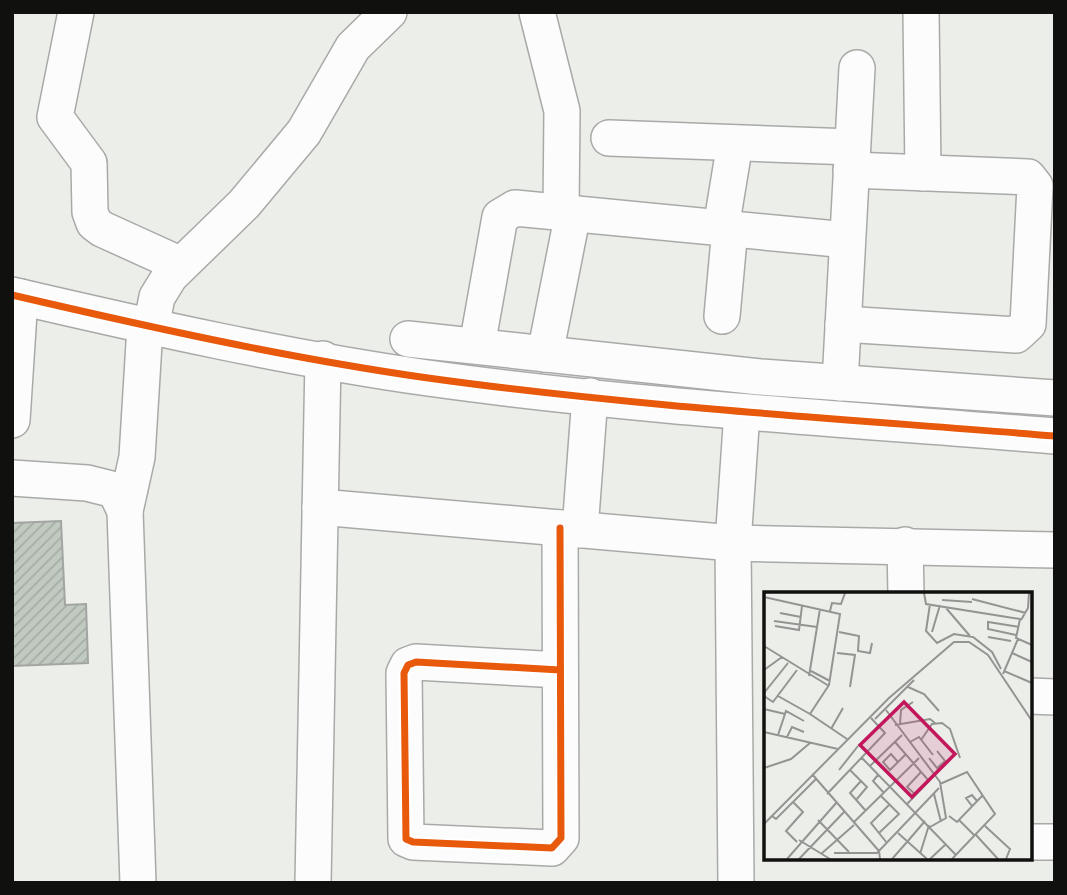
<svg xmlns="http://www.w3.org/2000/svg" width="1067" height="895" viewBox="0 0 1067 895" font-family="Overpass,sans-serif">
<defs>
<pattern id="building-hatch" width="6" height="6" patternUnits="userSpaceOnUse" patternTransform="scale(1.75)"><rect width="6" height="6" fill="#c1cac1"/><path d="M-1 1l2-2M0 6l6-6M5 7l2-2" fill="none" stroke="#a5aca5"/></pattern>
</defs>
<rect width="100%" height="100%" fill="#eceeea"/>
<path fill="url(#building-hatch)" stroke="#a3a5a2" stroke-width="2" d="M61 521 65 605 86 604 88 663 12 666V523Z"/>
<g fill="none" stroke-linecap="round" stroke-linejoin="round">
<defs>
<g id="minor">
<path d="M76 12 55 117 89 163 90 212 94 223 102 229 179 264"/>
<path d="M537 12 562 111 561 212"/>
<path d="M921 12 923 173"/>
<path d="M609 138 852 147"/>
<path d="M721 228 735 143"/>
<path d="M12 295C149 327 288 358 428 378 636 407 846 419 1055 436"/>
<path d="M722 316 730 228"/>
<path d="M843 324 1016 335 1028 324 1035 186 1028 177 851 170"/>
<path d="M151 327 157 297 170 276 244 204 304 132 353 47 389 12"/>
<path d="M408 339 760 377 1055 398"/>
<path d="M477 346 500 217 515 208 847 240"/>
<path d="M545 354 573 213"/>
<path d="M840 383 857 68"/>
<path d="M12 420 20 297"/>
<path d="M12 478 87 483 115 490 125 511 138 883"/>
<path d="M320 507 733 543 1055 550"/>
<path d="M125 511 137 457 145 327"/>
<path d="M560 528 561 838 552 848 413 842 406 839 404 673 408 665 416 662 560 670"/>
<path d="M580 530 590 396"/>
<path d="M905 545 906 594"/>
<path d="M1030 696 1055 697"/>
<path d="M1030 842H1055"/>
<path d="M313 883 323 359"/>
<path d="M736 883 733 543 742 412"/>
</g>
</defs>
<use href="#minor" stroke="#a9aaa8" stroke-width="38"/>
<use href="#minor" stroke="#fcfcfc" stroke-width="35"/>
<defs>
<g id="cycleway">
<path d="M12 295C149 327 288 358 428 378 636 407 846 419 1055 436"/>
<path d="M560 528 561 838 552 848 413 842 406 839 404 673 408 665 416 662 560 670"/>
</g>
</defs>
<use href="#cycleway" stroke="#fff" stroke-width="11"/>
<use href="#cycleway" stroke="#e8590c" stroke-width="7"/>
</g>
<g transform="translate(764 592)">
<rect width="268" height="268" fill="#eceeea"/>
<path fill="none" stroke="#949592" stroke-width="2" d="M160 1 162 12 256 27 252 46 268 53M0 5 76 22 65 93 46 122 83 147M208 7 262 21M178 8 208 10M166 12 162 39 173 51 190 42 209 45 228 60 237 77M182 16 206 44M66 19 68 11 77 12 81 1M16 21 37 25M257 28 264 16 265 1M10 29 53 35M11 34 35 38 38 14M75 40 95 44 94 59 106 61 108 51M168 40 176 13M252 43 224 37V30L255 35M224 45 247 49M0 54 65 94M73 61 91 63 86 95M248 61 268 70M0 78 18 65M47 79 66 89M240 79 268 91M239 82 254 47M45 84 56 17M144 95 160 102 175 119M0 101 24 71M0 104 9 110 33 78M14 104 46 122M0 117 21 122M122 118 176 190 182 226 166 235M111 127 150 88M136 132 137 118 149 110M131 133 166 127 171 131M67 137 79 116M0 140 74 157M14 143 22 119 40 129M23 145 28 135 40 140M157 148 168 132 178 131 186 137 196 166M131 150 165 189 143 212M146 150 155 145 169 163M98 166 192 263M165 166 173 176 181 169 173 159M134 170 127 162 119 170 126 178 141 163M106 174 138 143M0 176 27 167 46 151M75 178 94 154M86 178 103 195 92 208M48 182 115 259 116 267M114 183 109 189 120 201M97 189 86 201 102 219M176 192 203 180 231 222 188 267M63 202 121 141 107 126M170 202 177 230M152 203 143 195 157 180M29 210 39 220 22 239 33 250M208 214 202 206 208 203 213 209M8 224 12 227 52 187M185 224 193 230 219 203M54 228 85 260M195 228 211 244M89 231 155 166M0 232 125 106 190 50H205L224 63 268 129M221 234 246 257 242 267M115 241 135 222 117 204M134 241 163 267M212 243 234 267M35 248 66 267M143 250 161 229M123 251 107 231 126 212M70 261H113L175 196M57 262 90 233M156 262 165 233M23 267 73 210M35 267 80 220M128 267 143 250M166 267 182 252"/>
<path fill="#c2185b" fill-opacity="0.15" stroke="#c2185b" stroke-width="3.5" d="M140 110 191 162 148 205 96 153Z"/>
<rect width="268" height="268" fill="none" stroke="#10100e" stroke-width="3.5"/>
</g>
<rect width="1067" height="895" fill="none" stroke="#10100e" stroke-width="28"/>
</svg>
